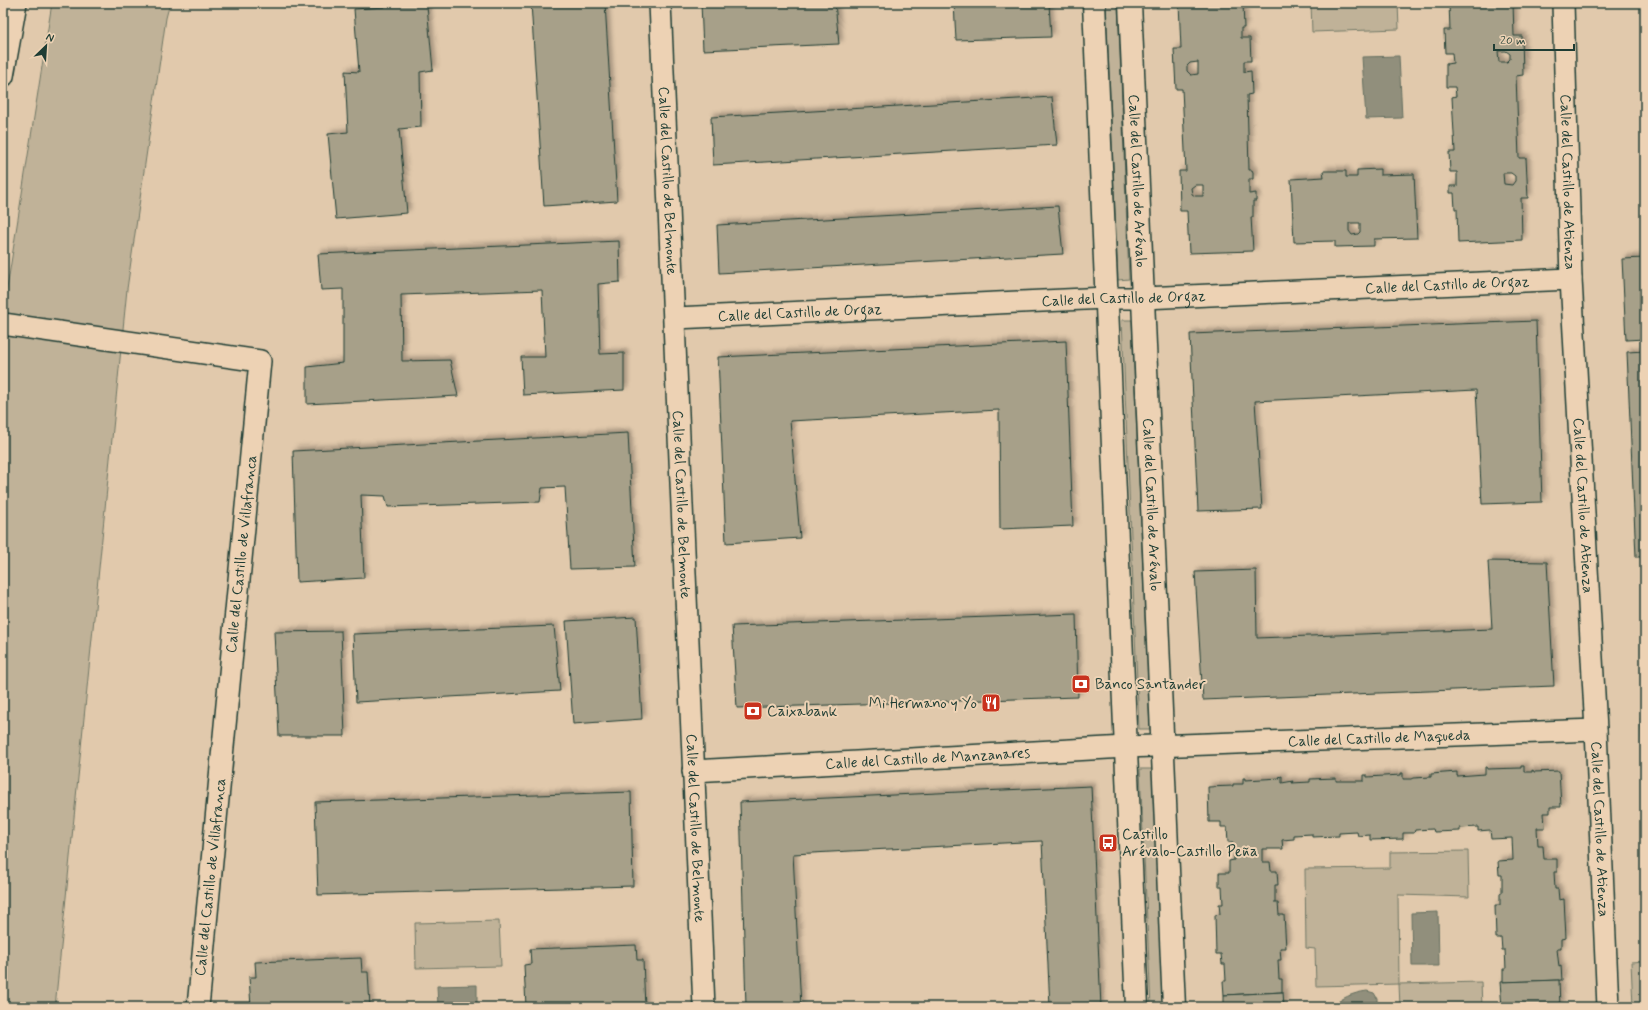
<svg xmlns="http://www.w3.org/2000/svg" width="1648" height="1010" viewBox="0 0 1648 1010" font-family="Mynerve,sans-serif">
<defs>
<filter id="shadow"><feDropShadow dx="3.5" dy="-3.5" stdDeviation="2" flood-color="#0004"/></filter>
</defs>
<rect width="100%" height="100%" fill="#e1c9ac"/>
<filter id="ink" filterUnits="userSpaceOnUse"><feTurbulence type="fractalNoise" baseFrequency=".025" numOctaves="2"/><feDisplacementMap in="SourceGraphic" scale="8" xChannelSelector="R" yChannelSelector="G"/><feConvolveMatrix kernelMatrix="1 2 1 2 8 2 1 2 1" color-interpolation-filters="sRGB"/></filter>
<g filter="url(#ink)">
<g fill="#c0b298" stroke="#707866">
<path d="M52 3H170L166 18 127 289 55 1007H3V314Z"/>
<path d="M1106 3H1118L1129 279 1118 280Z"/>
<path d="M1311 3H1398L1399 29 1312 32Z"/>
<path d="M1122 320H1132L1150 729H1139Z"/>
<path d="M1140 769H1152L1163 1007H1151Z"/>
<path d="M1468 851 1469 897 1398 895 1399 984 1481 982 1482 1007H1400L1399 984 1316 986 1315 949 1306 948 1305 869 1390 868V852Z"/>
<path d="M499 921 501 966 416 968 415 923Z"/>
<path d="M1645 961V1007H1633L1631 962Z"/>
</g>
<g fill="#918f7b" stroke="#636e5f">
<path d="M1399 56 1402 118 1366 119 1362 57Z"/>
<path d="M1438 912 1439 966H1412L1411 913Z"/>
<path d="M477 985V1007H438L437 986Z"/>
<path d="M1367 991 1374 993 1377 998V1007H1331C1342 998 1352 993 1367 991Z"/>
</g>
<g fill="#a7a089" stroke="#1f3d34" fill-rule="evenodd" filter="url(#shadow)">
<path d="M384 3H444L427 6 433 70 420 72 421 127 399 129 407 213 336 219 328 134 348 132 345 71 359 72 354 9 385 7Z"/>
<path d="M531 3H605L617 201 544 206Z"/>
<path d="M701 3H835L839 44 703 50Z"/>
<path d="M954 3H1049L1051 37 956 40Z"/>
<path d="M1179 3H1243L1244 28H1241V38H1250L1251 61H1244V72L1251 71 1252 94 1247 95 1249 170H1252L1253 172V179H1249V194L1256 193V201H1253V217H1251L1253 251 1189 253 1187 211H1180L1179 171H1186L1182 89H1176L1174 49H1181ZM1198 62V74L1191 75 1187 71V66L1190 63ZM1195 185H1203V196H1195L1192 194 1191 188Z"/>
<path d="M1449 3H1513L1514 36H1522L1523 75 1516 76 1519 158H1526L1528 198H1521L1522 240 1458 243 1457 209H1455L1454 193H1450V186H1457V172H1450L1449 152H1455L1452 97 1456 96 1455 87H1446V64L1453 63 1452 53H1445L1444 30H1450ZM1498 51H1506L1510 54V59L1507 62H1499ZM1503 173H1511L1515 176V181L1512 185 1504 184Z"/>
<path d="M1052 97 1057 145 713 165 711 117Z"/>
<path d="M1380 169V175L1414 174 1417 238 1374 239V246L1335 247V241L1294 242 1291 179 1324 177 1323 171H1346V177H1357V170ZM1349 223H1360V232L1358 234 1352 235 1349 231Z"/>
<path d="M1058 206 1063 254 719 273 717 225Z"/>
<path d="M619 241 620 282 598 284 600 354 624 353V390L523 395 521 357H545L542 290 401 295 402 361 450 360 458 396 307 404V367L343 363V289L321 290 318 254Z"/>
<path d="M1645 258V339L1626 340 1622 259Z"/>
<path d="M1536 321 1542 502 1482 504 1476 390 1255 401 1262 509 1198 511 1190 334Z"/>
<path d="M1066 341 1073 526 1000 529 999 410 790 421 800 538 726 543 718 357Z"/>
<path d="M1645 351V590L1643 557H1636L1627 352Z"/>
<path d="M628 433 635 567 570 569 565 487 542 488 540 502 388 507 385 496 361 495 364 578 297 582 293 451Z"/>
<path d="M1488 561 1547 562 1554 686 1203 700 1195 572 1256 570 1257 638 1492 629Z"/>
<path d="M1076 614 1078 697 737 708 732 626Z"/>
<path d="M636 617 642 719 573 724 566 621Z"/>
<path d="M554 626 560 691 356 702 353 634Z"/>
<path d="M341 631 345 736H279L274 632Z"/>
<path d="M1645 717V800H1644L1641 718Z"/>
<path d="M1521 766H1524V772H1532V770L1534 771V772L1559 771 1561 807H1550V813H1544L1545 828H1537L1538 846H1543L1544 859H1557V872H1554L1555 889H1558L1559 900 1564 899 1566 938 1561 939V949H1557L1559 967 1561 966 1562 980 1503 982V969H1506L1505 950H1502L1501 938H1496L1495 905H1500V893H1502V875H1499L1498 861 1513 860 1512 838 1491 839 1490 830 1478 831V827L1460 828V831L1434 832 1433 829 1415 830 1414 833H1403V839L1370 840V835L1358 836 1357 832 1339 833V836L1312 837V834L1294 835V839L1282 840 1283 849H1262V862H1270L1271 871H1277L1278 885H1275V903H1278L1279 915H1284L1286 948H1280L1281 960H1278L1279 979H1282V992L1224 995 1223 981H1226L1225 964H1222L1221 954H1216L1215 915 1220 914 1219 904H1223L1222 887H1219V873H1229V861L1234 860 1233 842H1228L1227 827H1221V822H1209L1208 787 1233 786V784H1243V778H1245V780L1280 778 1279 777 1282 776V783L1293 781 1292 783 1310 782V779L1336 778V781H1364V775H1367V777L1401 775V773H1403V779H1411L1413 778 1431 777V774L1457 772V776L1485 774V767H1487V769L1521 768Z"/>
<path d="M1091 786 1101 1007H1050L1042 841 793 854 801 1007H746L740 802Z"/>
<path d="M631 792 633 886 318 895 315 802Z"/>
<path d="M636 945 637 960H643L645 1007H526L524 965 531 964 530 949Z"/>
<path d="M361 958 362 972H368L370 1007H251L249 977H256L255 962Z"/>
<path d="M1559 980 1560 1007H1502L1500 982Z"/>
<path d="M1283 992 1284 1007H1224V995Z"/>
</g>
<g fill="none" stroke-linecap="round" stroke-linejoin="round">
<defs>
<g id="minor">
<path id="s1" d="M660 3C676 338 688 672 704 1007"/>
<path id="s2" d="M1563 3 1571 279 1596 730 1608 1007"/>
<path d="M3 76 16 3"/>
<path id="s3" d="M675 318 1106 298H1144L1571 279"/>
<path d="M3 324 260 361 198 1007"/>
<path id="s4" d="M693 771 1126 747 1596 730"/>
</g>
<g id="tertiary">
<path d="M1094 3 1137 1007"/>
<path id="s5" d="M1130 3 1174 1007"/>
</g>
</defs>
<use href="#minor" stroke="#1f3d34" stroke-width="24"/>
<use href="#tertiary" stroke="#1f3d34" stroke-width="25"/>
<use href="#minor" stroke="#edd2b4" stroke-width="21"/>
<use href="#tertiary" stroke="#edd2b4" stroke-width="22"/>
</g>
</g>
<defs>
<symbol id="bank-square" viewBox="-11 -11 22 22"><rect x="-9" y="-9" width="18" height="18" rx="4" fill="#c8321e" stroke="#edd2b4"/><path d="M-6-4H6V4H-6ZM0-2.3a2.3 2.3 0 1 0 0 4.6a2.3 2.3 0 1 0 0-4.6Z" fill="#fff"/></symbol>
<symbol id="restaurant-square" viewBox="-11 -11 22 22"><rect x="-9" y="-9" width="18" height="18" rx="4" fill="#c8321e" stroke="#edd2b4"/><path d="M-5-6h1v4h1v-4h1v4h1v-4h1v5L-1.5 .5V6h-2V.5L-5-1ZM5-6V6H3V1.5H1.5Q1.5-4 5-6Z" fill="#fff"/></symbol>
<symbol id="bus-square" viewBox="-11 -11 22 22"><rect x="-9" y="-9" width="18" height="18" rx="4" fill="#c8321e" stroke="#edd2b4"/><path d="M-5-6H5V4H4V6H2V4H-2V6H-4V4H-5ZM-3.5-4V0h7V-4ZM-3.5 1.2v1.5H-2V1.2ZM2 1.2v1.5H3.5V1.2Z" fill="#fff"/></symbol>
</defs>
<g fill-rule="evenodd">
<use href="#bank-square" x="1070" y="673" width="22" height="22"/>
<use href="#restaurant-square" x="980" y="692" width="22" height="22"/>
<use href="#bank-square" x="742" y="700" width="22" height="22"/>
<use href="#bus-square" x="1097" y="832" width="22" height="22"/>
</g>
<g text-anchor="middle" stroke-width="4" stroke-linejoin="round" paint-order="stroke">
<g font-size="15" fill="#1f3d34" stroke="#edd2b4">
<text dy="5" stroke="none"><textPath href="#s1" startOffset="178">Calle del Castillo de Belmonte</textPath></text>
<text dy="5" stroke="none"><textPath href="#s5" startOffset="178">Calle del Castillo de Arévalo</textPath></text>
<text dy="5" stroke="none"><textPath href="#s2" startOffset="179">Calle del Castillo de Atienza</textPath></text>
<text dy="5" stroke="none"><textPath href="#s3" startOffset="773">Calle del Castillo de Orgaz</textPath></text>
<text dy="5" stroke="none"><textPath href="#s3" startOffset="449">Calle del Castillo de Orgaz</textPath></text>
<text dy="5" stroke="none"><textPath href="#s3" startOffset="125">Calle del Castillo de Orgaz</textPath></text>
<text dy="5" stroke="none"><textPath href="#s1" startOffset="502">Calle del Castillo de Belmonte</textPath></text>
<text dy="5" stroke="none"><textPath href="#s5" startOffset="502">Calle del Castillo de Arévalo</textPath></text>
<text dy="5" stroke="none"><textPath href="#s2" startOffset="503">Calle del Castillo de Atienza</textPath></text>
<text transform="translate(241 554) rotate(-84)" y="5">Calle del Castillo de Villafranca</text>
<text dy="5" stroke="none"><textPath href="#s4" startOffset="687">Calle del Castillo de Maqueda</textPath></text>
<text dy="5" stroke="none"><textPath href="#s4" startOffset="235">Calle del Castillo de Manzanares</textPath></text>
<text dy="5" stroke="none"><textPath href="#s1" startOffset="826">Calle del Castillo de Belmonte</textPath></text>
<text dy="5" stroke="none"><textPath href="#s2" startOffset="827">Calle del Castillo de Atienza</textPath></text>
<text transform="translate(210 877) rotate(-84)" y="5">Calle del Castillo de Villafranca</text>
</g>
<g font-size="15" fill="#1f3d34" stroke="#edd2b4" text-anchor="start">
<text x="1095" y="689">Banco Santander</text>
<text x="977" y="708" text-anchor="end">Mi Hermano y Yo</text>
<text x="767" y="716">Caixabank</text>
<text x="1122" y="839">Castillo<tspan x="1122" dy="17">Arévalo-Castillo Peña</tspan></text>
</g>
</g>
<rect width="1648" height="1010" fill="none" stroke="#edd2b4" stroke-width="16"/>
<rect x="8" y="8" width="1632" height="994" fill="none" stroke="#1f3d34" stroke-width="1.5" filter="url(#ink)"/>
<g transform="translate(46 46) rotate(25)" stroke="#edd2b4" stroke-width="3" paint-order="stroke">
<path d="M0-3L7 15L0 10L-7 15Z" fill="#1f3d34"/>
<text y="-6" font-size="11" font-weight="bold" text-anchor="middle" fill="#1f3d34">N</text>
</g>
<path d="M1494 44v6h80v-6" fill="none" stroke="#1f3d34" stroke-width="2"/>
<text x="1500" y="44" font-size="12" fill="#1f3d34" stroke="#edd2b4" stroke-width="3" paint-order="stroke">20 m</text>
</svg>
